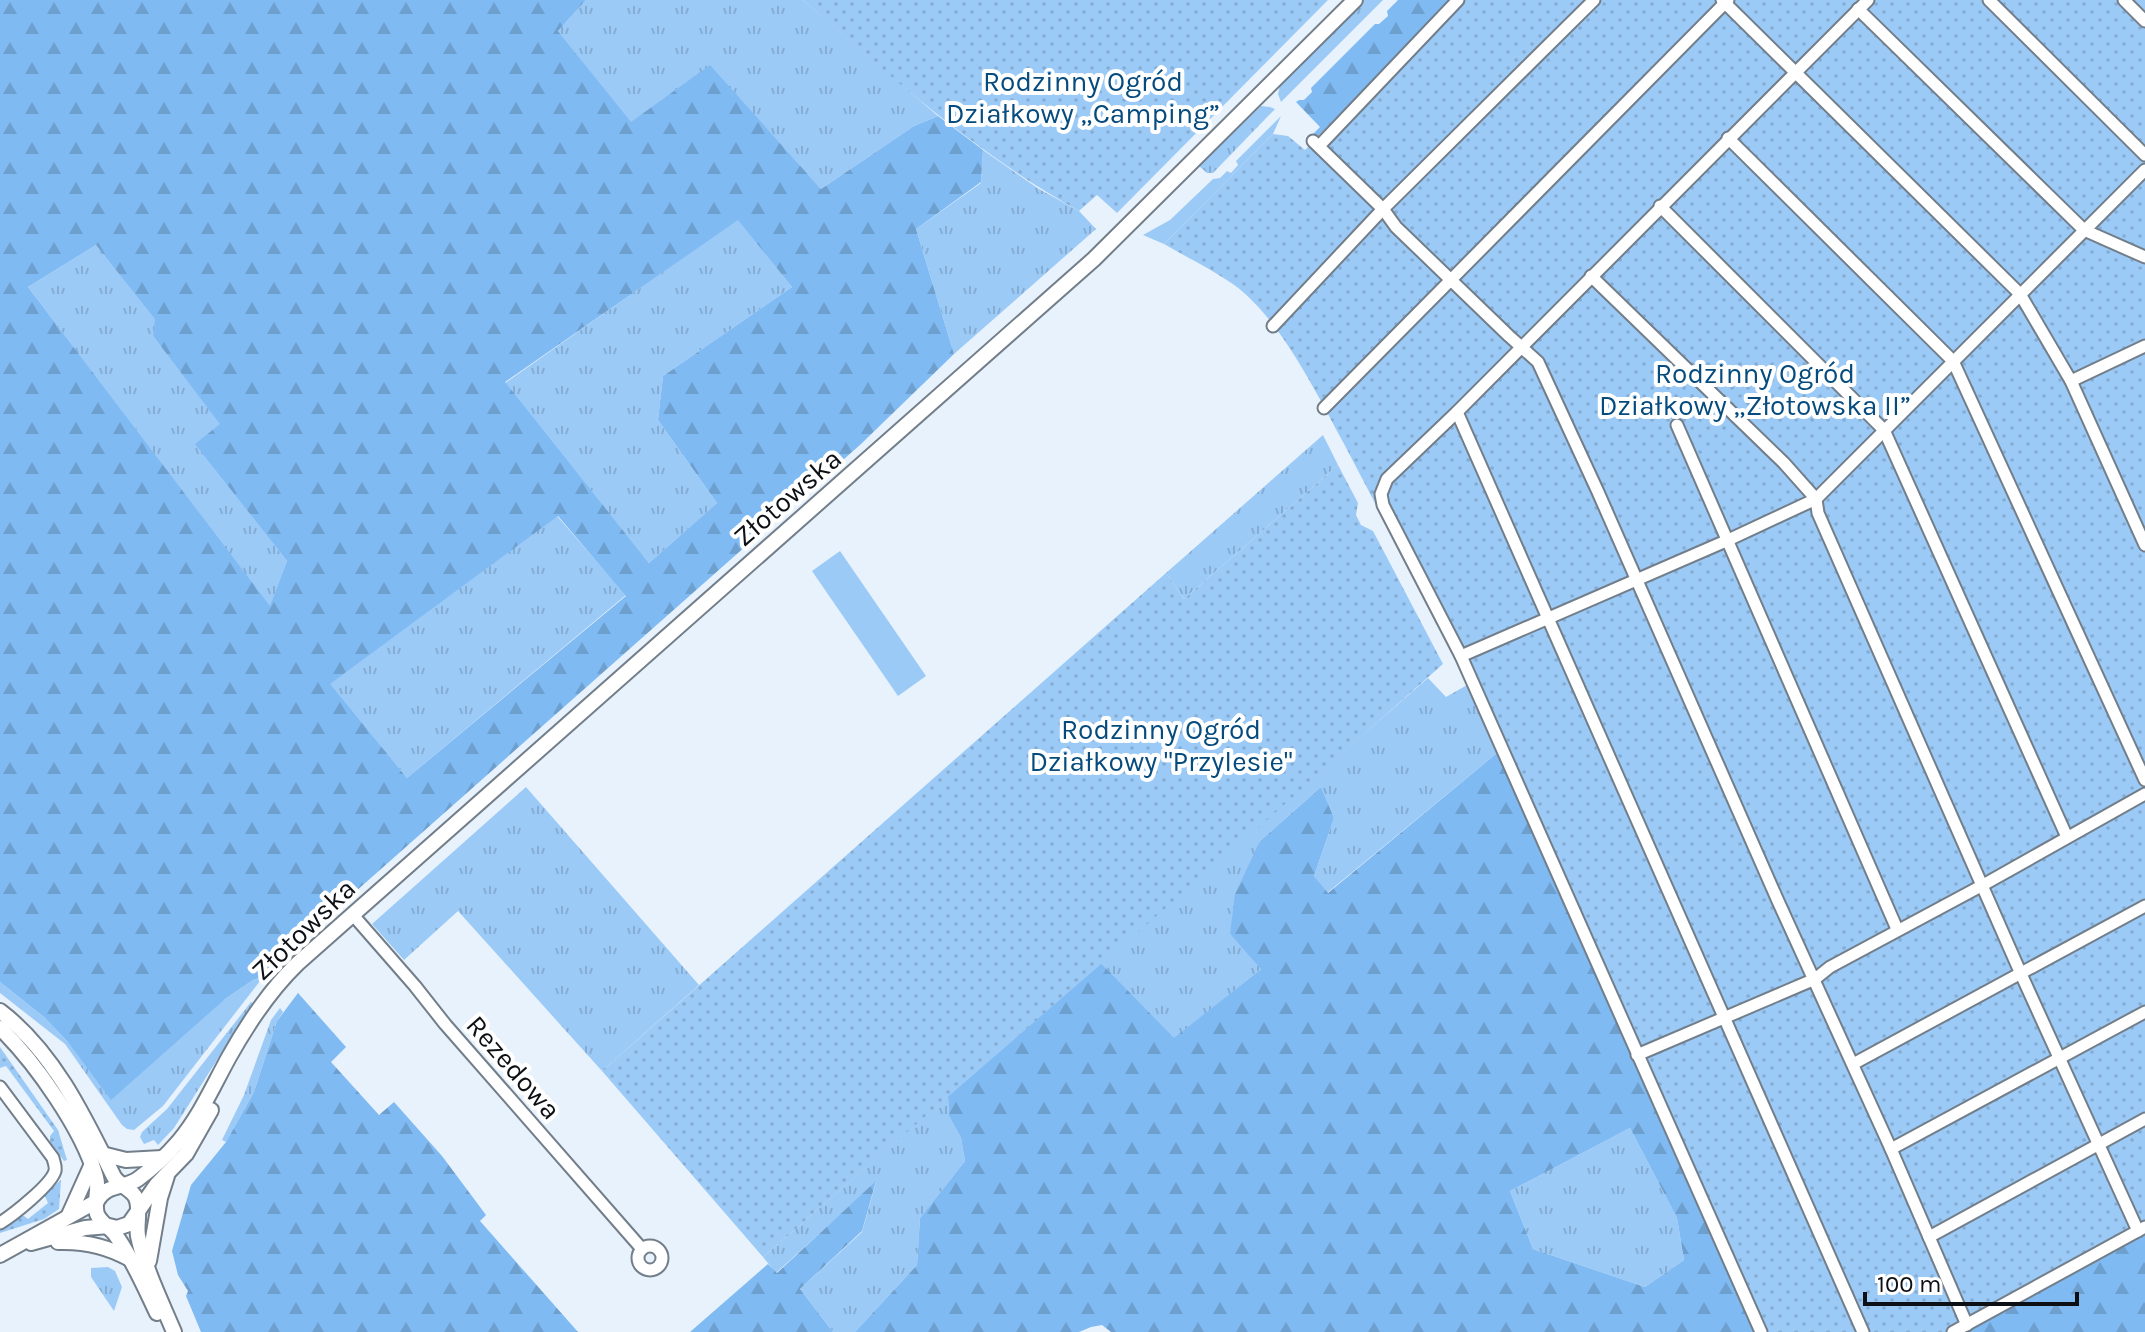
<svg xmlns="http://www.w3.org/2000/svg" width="2145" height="1332" viewBox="0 0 2145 1332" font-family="Karla,sans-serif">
<defs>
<pattern id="grass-tufts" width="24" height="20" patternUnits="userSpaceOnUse" patternTransform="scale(2)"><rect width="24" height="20" fill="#9ccaf7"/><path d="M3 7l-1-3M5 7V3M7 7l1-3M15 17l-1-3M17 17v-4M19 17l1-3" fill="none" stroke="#85acd3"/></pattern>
<pattern id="forest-firs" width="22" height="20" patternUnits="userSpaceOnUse" patternTransform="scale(2)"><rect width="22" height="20" fill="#7fbaf2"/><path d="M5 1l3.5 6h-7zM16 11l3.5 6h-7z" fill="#6d9fcf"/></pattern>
<pattern id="park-dots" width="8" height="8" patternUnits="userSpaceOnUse" patternTransform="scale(2)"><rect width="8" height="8" fill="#9ccaf7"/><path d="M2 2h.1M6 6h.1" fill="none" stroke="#85acd3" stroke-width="1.8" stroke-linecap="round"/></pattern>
</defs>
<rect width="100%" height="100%" fill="#e8f2fc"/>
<g fill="url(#grass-tufts)">
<path d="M586 0H803L938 116 914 126 821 189 710 66 631 123 558 31Z"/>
<path d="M1364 0H1383L1281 102 1278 94 1280 85Z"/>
<path d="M1261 106 1270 107 1275 109 1213 173H1207L1199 166Z"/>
<path d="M1281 116 1273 134 1164 244 1143 235 1170 220 1213 179 1220 178 1227 171 1231 173 1238 165 1236 161Z"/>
<path d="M983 150 1039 189 1079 211 1096 229 954 354 916 229 981 183Z"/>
<path d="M738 219 792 287 663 376 658 420 717 503 649 563 505 383Z"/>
<path d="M96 245 156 319 153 336 221 424 196 444 287 561 270 607 28 287Z"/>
<path d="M1323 435 1338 465 1184 599 1166 573Z"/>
<path d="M557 516 626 595 407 778 329 684Z"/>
<path d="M1428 678 1446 697 1467 685 1497 753 1327 893 1314 876 1334 818 1321 787 1260 841 1230 934 1262 968 1174 1039 1101 963Z"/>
<path d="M526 787 699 985 602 1071 458 911 404 960 372 924Z"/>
<path d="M264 976 163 1106 134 1130 127 1129 122 1125 65 1044 0 993V982L44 1017 68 1042 225 999 253 980Z"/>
<path d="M251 1002 253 1003 174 1128 158 1145 154 1140 144 1144 140 1137 142 1132 167 1109Z"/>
<path d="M280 1008 283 1012 277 1021 254 1092 226 1142 222 1140 244 1095 271 1020Z"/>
<path d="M948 1096 949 1116 961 1138 965 1161 920 1218 917 1265 855 1332H833L800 1289 862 1232 876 1182 776 1273 763 1257Z"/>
<path d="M1630 1128 1677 1218 1684 1260 1645 1287 1533 1249 1510 1191Z"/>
<path d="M108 1267 115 1271 122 1287 114 1311 91 1277V1268Z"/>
</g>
<g fill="url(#forest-firs)" fill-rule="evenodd">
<path d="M0 0H586L558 31 631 122 710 65 821 189 914 126 938 116 983 150 981 182 916 229 954 354 861 444 285 954 264 976 253 980 225 999 111 1100 68 1042 44 1017 0 982ZM738 220 792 287 663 376 658 420 717 503 649 563 505 382ZM96 245 155 319 153 336 220 424 195 444 287 561 270 606 28 287ZM558 516 626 596 407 778 330 684Z"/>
<path d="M1398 0H1452L1317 137 1313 134 1320 127 1296 102 1299 100H1304L1312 92 1311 88 1375 24H1379L1388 16 1387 11Z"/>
<path d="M1497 753 1754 1332H1111L1102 1325 1091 1327 1079 1332H855L917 1265 920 1218 965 1161 961 1138 949 1116 948 1096 1101 963 1174 1038 1261 969 1230 934 1235 894 1260 841 1321 787 1334 818 1314 876 1328 893ZM1630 1128 1677 1218 1684 1260 1645 1287 1533 1249 1510 1191Z"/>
<path d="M298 993 346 1047 331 1062 379 1115 394 1102 442 1156 486 1215 480 1221 578 1332H201L186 1296 188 1291 178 1275 172 1251 191 1185 226 1142 254 1092 277 1021Z"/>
<path d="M876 1181 862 1231 800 1289 833 1332H690L768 1264 777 1273Z"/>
<path d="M2145 1233V1332H1964Z"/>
</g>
<g fill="url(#park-dots)">
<path d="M803 0H1328L1117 213 1097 195 1079 211C977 154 891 77 803 0Z"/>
<path d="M1452 0H2145V1233L1964 1332H1754L1455 659 1439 625C1407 564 1375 503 1343 442 1317 394 1281 321 1237 287 1215 271 1188 258 1164 244L1273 134 1288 136 1305 150Z"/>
<path d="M1338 465 1358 503 1356 515 1361 525 1373 531 1443 664 1258 828 763 1257 602 1071 1166 573 1184 599Z"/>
<path d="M0 1047 58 1130 67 1160 64 1161 50 1142V1136L54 1131 6 1066 0 1068Z"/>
<path d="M61 1180 59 1209 44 1219 0 1233V1230L17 1216H24L28 1219 48 1203 44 1194Z"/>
</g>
<path fill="#9ccaf7" d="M840 551 926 676 898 696 812 571Z"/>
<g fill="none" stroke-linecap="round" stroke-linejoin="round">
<defs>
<g id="minor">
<path d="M1722 0 2020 294 2071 381 2145 545"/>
<path d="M1989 0 2145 155"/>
<path d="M2124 0 2145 21"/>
<path d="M1858 9 2084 230 2145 257"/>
<path d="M1728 138 1953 361 2145 780"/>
<path d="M1313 141 1383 209 1396 227 1509 336 1538 362 1598 492 1778 901 1891 1149 1967 1325"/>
<path d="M1319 146 1458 0"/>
<path d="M1660 206 1884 430 2067 837"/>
<path d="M1591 276 1784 463 1816 499 1818 513 2021 974 2138 1231"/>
<path d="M1273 326 1383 209 1594 0"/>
<path d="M2071 381 2145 346"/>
<path d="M1324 408 1728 0"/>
<path d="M1457 412 1863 1332"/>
<path d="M1677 425 1897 929"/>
<path d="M1461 656 1726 541 1816 499 2145 170"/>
<path d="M353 915 415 986 445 1024 642 1249"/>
<path d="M1637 1055 1815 979 1830 967 1983 885 2145 794"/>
<path d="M1853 1064 2145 906"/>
<path d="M0 1087 53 1158C54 1163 56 1166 55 1171 51 1185 13 1215 0 1223"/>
<path d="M1891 1149 2145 1012"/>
<path d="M1929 1237 2145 1119"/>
<circle cx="650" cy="1258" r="12"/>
<path d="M1761 1332 1461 656 1383 505 1381 494 1387 479 1457 412 1868 0"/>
<path d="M1953 1332 2145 1227"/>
</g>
<g id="tertiary">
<path d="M0 1011C54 1052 85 1118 114 1177 121 1187 132 1189 136 1198 141 1209 136 1224 138 1236 145 1269 161 1301 174 1332"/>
<path d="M0 1028C35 1062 83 1130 96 1177 100 1190 93 1202 97 1214 101 1224 112 1228 117 1237 133 1260 145 1288 157 1313"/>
<path d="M102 1154 126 1160 162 1158"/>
<path d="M69 1215 92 1164"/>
<path d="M58 1242C84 1241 107 1246 130 1259"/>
<path d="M31 1243 85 1228 109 1226 117 1228 129 1224 157 1184 186 1154 211 1110"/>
<path d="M0 1255 97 1201C107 1183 124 1189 138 1179 153 1168 167 1155 179 1141 200 1116 213 1086 229 1057 248 1023 270 990 298 963L1094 259 1355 0"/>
<path d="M149 1261 160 1198 167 1176"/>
</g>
</defs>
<use href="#minor" stroke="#727e89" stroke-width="15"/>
<use href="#tertiary" stroke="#727e89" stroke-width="18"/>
<use href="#minor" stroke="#fff" stroke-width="11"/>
<use href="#tertiary" stroke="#fff" stroke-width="14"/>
</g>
<g text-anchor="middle" stroke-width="8" stroke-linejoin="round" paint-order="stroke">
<g font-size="28" fill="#054b7e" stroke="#fff">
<text x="1083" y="91">Rodzinny Ogród<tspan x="1083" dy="32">Działkowy „Camping”</tspan></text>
<text x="1755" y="383">Rodzinny Ogród<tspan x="1755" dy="32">Działkowy „Złotowska II”</tspan></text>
<text x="1161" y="739">Rodzinny Ogród<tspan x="1161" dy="32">Działkowy "Przylesie"</tspan></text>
</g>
<g font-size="28" fill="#0c1014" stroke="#fff">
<text transform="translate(787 497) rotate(-41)" y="10">Złotowska</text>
<text transform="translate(303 929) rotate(-44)" y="10">Złotowska</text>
<text transform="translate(514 1067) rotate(49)" y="10">Rezedowa</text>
</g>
</g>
<path d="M1865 1292v12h212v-12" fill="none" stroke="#0c1014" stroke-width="4"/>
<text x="1877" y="1292" font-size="24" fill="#0c1014" stroke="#ffffff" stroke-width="6" paint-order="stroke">100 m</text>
</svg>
